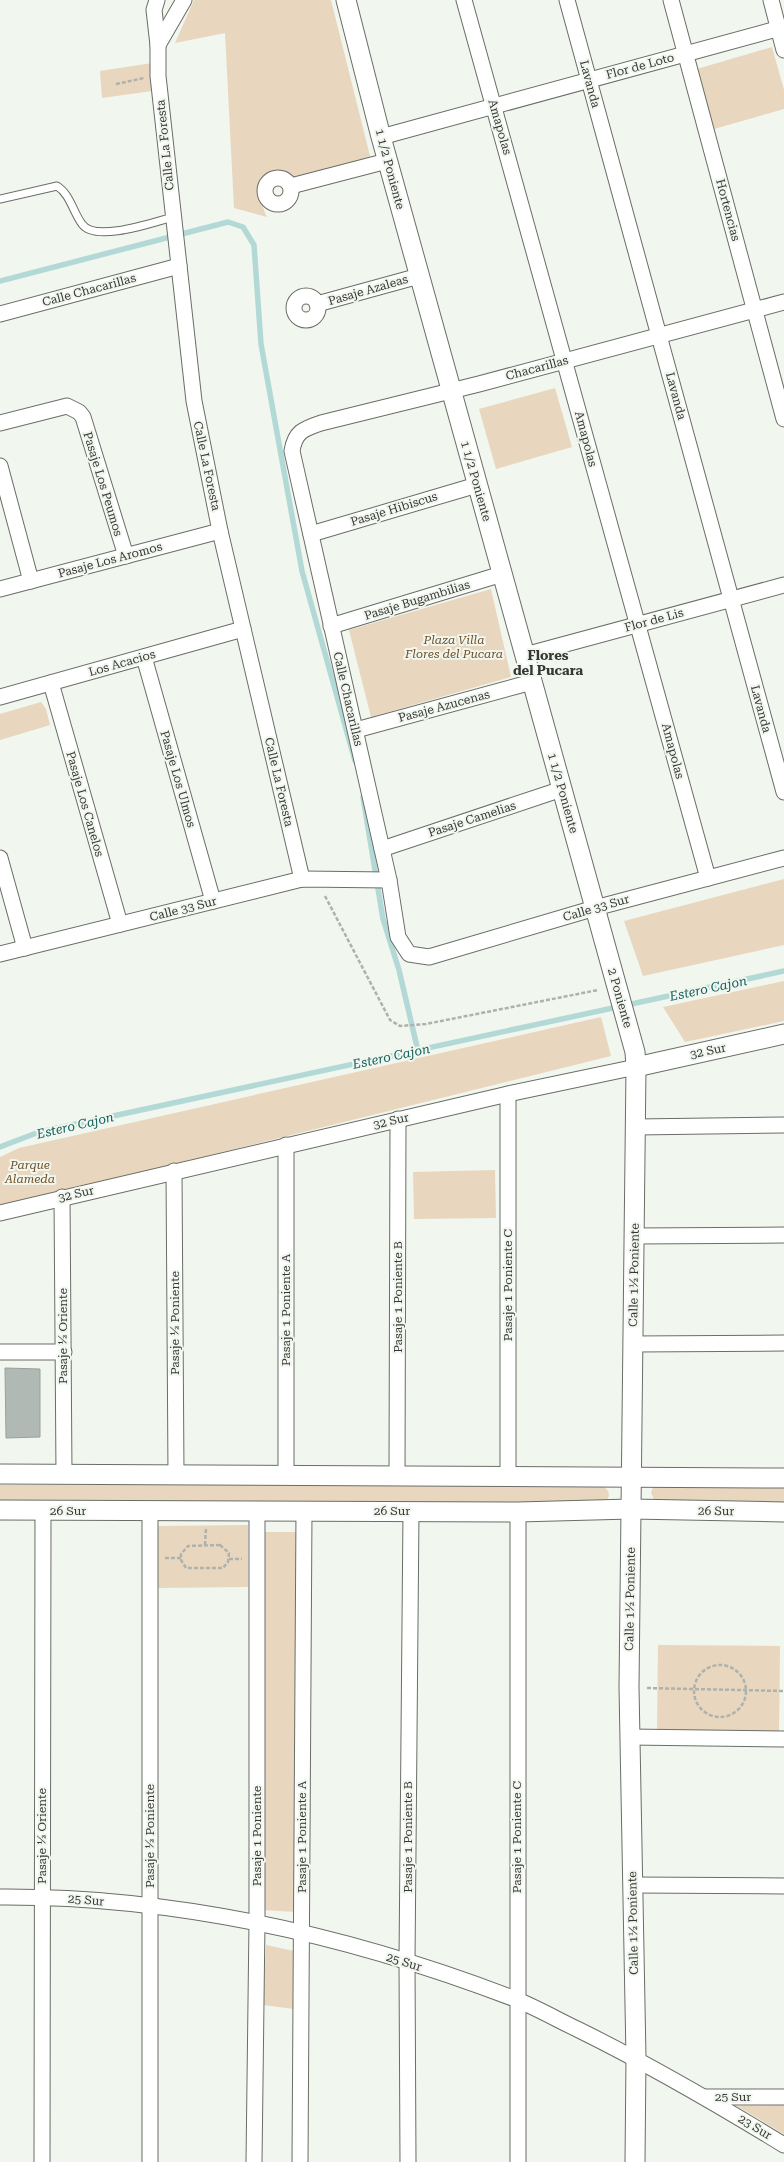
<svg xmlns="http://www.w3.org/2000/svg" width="784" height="2162" viewBox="0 0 784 2162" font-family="'Roboto Serif',serif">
<rect width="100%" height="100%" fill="#f1f6ee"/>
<g fill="#e9d6be">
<path d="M194 0H331L372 164 291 182 282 177C257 184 257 195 267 217L234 208 225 33 175 43Z"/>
<path d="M772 47 784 90V109L714 129 697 69Z"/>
<path d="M159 62V90L102 98 100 71Z"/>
<path d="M555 388 572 447 496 469 479 409Z"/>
<path d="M491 589 511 677 371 717 349 630Z"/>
<path d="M41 702 46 709 50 725 0 740V714Z"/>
<path d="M784 879V945L643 976 624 921Z"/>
<path d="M784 981V1021L685 1042 663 1007Z"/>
<path d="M601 1017 611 1056 0 1207V1157L19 1148Z"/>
<path d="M495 1170 496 1218 414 1219 413 1172Z"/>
<path d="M597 1484C609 1487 614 1497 602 1504L0 1503V1485Z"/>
<path d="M784 1484V1503L655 1501 651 1493 653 1487Z"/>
<path d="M248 1525V1587L157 1588 156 1526Z"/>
<path d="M260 1532H297V1912L261 1910Z"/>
<path d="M658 1645 780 1646 779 1732 657 1731Z"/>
<path d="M266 1945 294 1951V2009L263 2005Z"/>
<path d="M784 2105V2134L737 2106Z"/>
</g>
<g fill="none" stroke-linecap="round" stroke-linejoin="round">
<g stroke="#b3d9d7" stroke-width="5.5">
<path d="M0 281 228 222 243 227 254 245 261 344 302 571 355 761"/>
<path d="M363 797 383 919 399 970 418 1051"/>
<path d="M0 1147 39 1132 784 971"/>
</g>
</g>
<path fill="#b0b9b4" stroke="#98a19c" d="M5 1368 40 1369V1437L6 1438Z"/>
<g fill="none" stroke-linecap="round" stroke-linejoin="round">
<defs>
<path id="service" d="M0 199 57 186C70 194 73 212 82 224 95 243 154 222 173 217"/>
<g id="minor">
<path d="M157 0 154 10 158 45V76L194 401 220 531 302 879"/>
<path d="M464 0 708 878"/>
<path d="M567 0 784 792"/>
<path d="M671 0 784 419"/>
<path d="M771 0 784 50"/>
<path d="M158 45 184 0"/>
<path d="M381 137 784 27"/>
<circle cx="278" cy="191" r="13"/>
<path d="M291 186 387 161"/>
<circle cx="306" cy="308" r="12"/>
<path d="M784 302 479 384 321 423C303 429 295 432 292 451L389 880 398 937 409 954 429 957 595 908 784 858"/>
<path d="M317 304 419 276"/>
<path d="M0 314 179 266"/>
<path d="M0 423 67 406 79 412 83 417 126 556"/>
<path d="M0 466 31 581"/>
<path d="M311 534 477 485"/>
<path d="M0 589 220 531"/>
<path d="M331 626 502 574"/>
<path d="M525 655 784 585"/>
<path d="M144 657 213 901"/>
<path d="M51 683 120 924"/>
<path d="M0 697 243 629"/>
<path d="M356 730 532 682"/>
<path d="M382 849 562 789"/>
<path d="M0 858 25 948"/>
<path d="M0 954 302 879 389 880"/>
<path d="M508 1094V1477"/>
<path d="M636 1127 784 1125"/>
<path d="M174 1171 176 1474"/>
<path d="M62 1197 64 1474"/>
<path d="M0 1213 508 1094 636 1067"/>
<path d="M634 1236 784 1235"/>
<path d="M633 1344 784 1343"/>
<path d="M0 1352H64"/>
<path d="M286 1474V1145"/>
<path d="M397 1475 398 1119"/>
<path d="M150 1511V2162"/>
<path d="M518 1512V2162"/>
<path d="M629 1737 784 1739"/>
<path d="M633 1885 784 1886"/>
<path d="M0 1897C176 1896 351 1936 515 1999 537 2008 558 2020 579 2030 650 2065 717 2104 784 2145"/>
<path d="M706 2097H784"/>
<path d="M42 2162 43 1511"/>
<path d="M254 2162 257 1922V1511"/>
<path d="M300 2162 304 1511"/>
<path d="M408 2162 407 1962 411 1511"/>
</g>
<g id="tertiary">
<path d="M346 0 381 137 635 1052 636 1067 629 1687 636 2058 635 2162"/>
<path d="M636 1067 784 1034"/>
<path d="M0 1474 784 1478"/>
<path d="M0 1510 518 1512 631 1509 784 1512"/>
</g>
</defs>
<use href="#service" stroke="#696e66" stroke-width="9"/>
<use href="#minor" stroke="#696e66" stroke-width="17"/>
<use href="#tertiary" stroke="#696e66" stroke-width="21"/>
<g stroke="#aeb2ac" stroke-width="2.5" stroke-dasharray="4 2" stroke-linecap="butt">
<path d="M116 84 144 78"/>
<path d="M325 896 390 1020 400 1026 426 1024 598 990"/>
<path d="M205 1545 206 1528"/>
<path d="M220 1545 229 1553 228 1562 223 1568H186L181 1560V1554L188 1546Z"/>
<path d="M165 1558H181"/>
<path d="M229 1559H242"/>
<circle cx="720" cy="1691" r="26"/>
<path d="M647 1688 784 1691"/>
</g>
<use href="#service" stroke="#fff" stroke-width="7"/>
<use href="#minor" stroke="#fff" stroke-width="15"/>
<use href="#tertiary" stroke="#fff" stroke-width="19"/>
</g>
<g text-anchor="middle" stroke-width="4" stroke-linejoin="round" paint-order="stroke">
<g font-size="12" fill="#363835" stroke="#f1f6ee">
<text transform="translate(640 66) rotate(-15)" y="4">Flor de Loto</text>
<text transform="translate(590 84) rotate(75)" y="4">Lavanda</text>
<text transform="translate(500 127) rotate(74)" y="4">Amapolas</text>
<text transform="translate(165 145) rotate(-96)" y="4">Calle La Foresta</text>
<text transform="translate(390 169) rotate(75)" y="4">1 1/2 Poniente</text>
<text transform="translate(728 210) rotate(75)" y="4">Hortencias</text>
<text transform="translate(89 290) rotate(-15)" y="4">Calle Chacarillas</text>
<text transform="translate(368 290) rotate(-16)" y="4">Pasaje Azaleas</text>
<text transform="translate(537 368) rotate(-15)" y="4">Chacarillas</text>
<text transform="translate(676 396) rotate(75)" y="4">Lavanda</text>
<text transform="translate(586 439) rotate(75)" y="4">Amapolas</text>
<text transform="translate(207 466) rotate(78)" y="4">Calle La Foresta</text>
<text transform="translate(476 481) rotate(74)" y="4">1 1/2 Poniente</text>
<text transform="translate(103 484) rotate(73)" y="4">Pasaje Los Peumos</text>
<text transform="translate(394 509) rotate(-17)" y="4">Pasaje Hibiscus</text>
<text transform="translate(110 560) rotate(-15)" y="4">Pasaje Los Aromos</text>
<text transform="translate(417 600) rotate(-17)" y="4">Pasaje Bugambilias</text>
<text transform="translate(654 620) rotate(-15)" y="4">Flor de Lis</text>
<text transform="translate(122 663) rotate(-16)" y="4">Los Acacios</text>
<text transform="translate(348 699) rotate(77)" y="4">Calle Chacarillas</text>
<text transform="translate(444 706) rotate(-15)" y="4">Pasaje Azucenas</text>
<text transform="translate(761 709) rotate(75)" y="4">Lavanda</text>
<text transform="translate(673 751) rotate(75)" y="4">Amapolas</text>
<text transform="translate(178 779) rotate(74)" y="4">Pasaje Los Ulmos</text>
<text transform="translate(279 782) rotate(77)" y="4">Calle La Foresta</text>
<text transform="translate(563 793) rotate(74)" y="4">1 1/2 Poniente</text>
<text transform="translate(85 804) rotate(74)" y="4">Pasaje Los Canelos</text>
<text transform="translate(472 819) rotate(-18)" y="4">Pasaje Camelias</text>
<text transform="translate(596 908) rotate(-16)" y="4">Calle 33 Sur</text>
<text transform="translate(183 909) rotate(-14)" y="4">Calle 33 Sur</text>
<text transform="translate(620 998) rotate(74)" y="4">2 Poniente</text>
<text transform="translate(708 1051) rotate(-12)" y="4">32 Sur</text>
<text transform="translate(391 1121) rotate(-13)" y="4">32 Sur</text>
<text transform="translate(76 1194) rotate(-13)" y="4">32 Sur</text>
<text transform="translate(634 1275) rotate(-89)" y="4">Calle 1½ Poniente</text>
<text transform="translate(508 1285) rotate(-90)" y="4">Pasaje 1 Poniente C</text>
<text transform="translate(398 1297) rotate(-90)" y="4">Pasaje 1 Poniente B</text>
<text transform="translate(286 1310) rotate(-90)" y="4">Pasaje 1 Poniente A</text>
<text transform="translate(175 1323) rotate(-90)" y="4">Pasaje ½ Poniente</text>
<text transform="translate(63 1336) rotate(-90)" y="4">Pasaje ½ Oriente</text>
<text x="68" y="1515">26 Sur</text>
<text x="392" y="1515">26 Sur</text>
<text transform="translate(716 1511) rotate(1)" y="4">26 Sur</text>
<text transform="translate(630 1599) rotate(-89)" y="4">Calle 1½ Poniente</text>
<text transform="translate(42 1836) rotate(-90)" y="4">Pasaje ½ Oriente</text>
<text transform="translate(150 1836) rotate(-90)" y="4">Pasaje ½ Poniente</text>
<text transform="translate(257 1836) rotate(-90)" y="4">Pasaje 1 Poniente</text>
<text transform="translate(302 1837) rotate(-90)" y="4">Pasaje 1 Poniente A</text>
<text transform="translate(408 1837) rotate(-90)" y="4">Pasaje 1 Poniente B</text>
<text transform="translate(517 1837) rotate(-90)" y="4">Pasaje 1 Poniente C</text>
<text transform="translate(86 1900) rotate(5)" y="4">25 Sur</text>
<text transform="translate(633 1923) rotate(-91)" y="4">Calle 1½ Poniente</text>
<text transform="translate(404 1962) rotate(17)" y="4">25 Sur</text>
<text x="733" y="2101">25 Sur</text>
<text transform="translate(755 2127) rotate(31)" y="4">23 Sur</text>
</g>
<g font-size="12" font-style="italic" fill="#6f5027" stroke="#f1f6ee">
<text x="454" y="644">Plaza Villa<tspan x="454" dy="14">Flores del Pucara</tspan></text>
<text x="30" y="1169">Parque<tspan x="30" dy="14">Alameda</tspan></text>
</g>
<g font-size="13" font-weight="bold" fill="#363835" stroke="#f1f6ee">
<text x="548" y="660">Flores<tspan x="548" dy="15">del Pucara</tspan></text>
</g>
<g font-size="13" font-style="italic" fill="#13605e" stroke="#f1f6ee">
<text transform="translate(708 988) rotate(-12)" y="5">Estero Cajon</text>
<text transform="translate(391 1056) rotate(-12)" y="5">Estero Cajon</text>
<text transform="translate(75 1125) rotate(-13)" y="5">Estero Cajon</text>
</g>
</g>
</svg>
